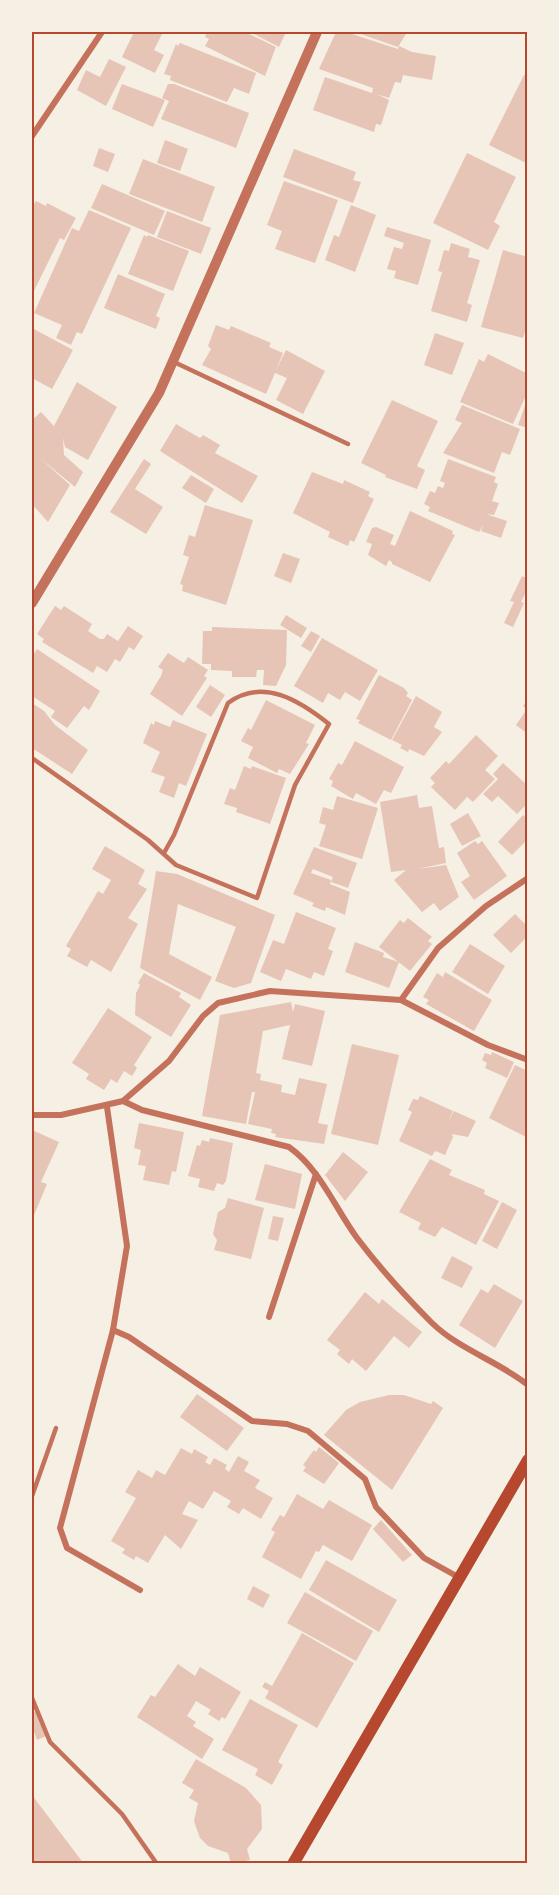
<svg xmlns="http://www.w3.org/2000/svg" width="559" height="1895" viewBox="0 0 559 1895" font-family="Merriweather,serif">
<rect width="100%" height="100%" fill="#f6efe4"/>
<g fill="#e6c5b7">
<path d="M134 32H163L154 50 164 55 155 73 122 57Z"/>
<path d="M207 32H245L276 47 265 76 205 46 209 39 205 37Z"/>
<path d="M250 32H286L279 47Z"/>
<path d="M336 32 345 34 346 32 398 49 399 46 412 52 436 56 432 80 403 75 401 83 395 82 389 98 377 94 389 100 381 125 376 124 374 132 313 110 325 77 372 93 373 88 319 69Z"/>
<path d="M355 32H407L398 47Z"/>
<path d="M180 43 256 73 249 94 234 88 227 102 170 80 171 76 164 74 176 44 178 46Z"/>
<path d="M109 59 126 67 106 106 77 90 86 70 100 77Z"/>
<path d="M524 75 528 76V164L489 145Z"/>
<path d="M122 84 165 100 153 127 112 109Z"/>
<path d="M168 84H174L249 113 236 148 161 119 169 101 162 98Z"/>
<path d="M165 140 188 149 180 171 157 163Z"/>
<path d="M99 148 115 154 108 172 93 166Z"/>
<path d="M294 149 356 172 353 180 361 182 353 203 283 177Z"/>
<path d="M467 153 516 177 494 222 500 226 488 250 433 223Z"/>
<path d="M143 159 215 187 202 222 129 194Z"/>
<path d="M284 181 338 200 315 263 275 249 282 231 267 225Z"/>
<path d="M102 184 165 211 154 235 91 208Z"/>
<path d="M36 201 46 206 47 203 76 218 64 240 60 238 32 295V203L34 204Z"/>
<path d="M351 205 376 215 355 272 325 260 334 235 339 237Z"/>
<path d="M89 210 131 228 82 334 77 332 71 345 56 338 62 325 34 313 72 228 79 231Z"/>
<path d="M167 211 211 228 201 254 157 237Z"/>
<path d="M387 227 431 240 418 285 394 278 396 271 387 269 394 247 402 249 404 243 384 236Z"/>
<path d="M144 235 147 237 148 235 189 251 173 291 128 274Z"/>
<path d="M451 243 470 249 468 257 480 260 467 303 472 305 467 322 431 311 442 272 438 271 444 250 449 251Z"/>
<path d="M503 250 528 257V322L523 338 481 327Z"/>
<path d="M118 274 165 294 156 316 160 318 156 329 104 308Z"/>
<path d="M216 325 229 330 231 326 271 343 269 347 283 353 276 370 286 350 325 371 303 414 276 400 287 378 275 373 266 394 202 365 211 349 208 346Z"/>
<path d="M32 328 73 350 52 389 32 378Z"/>
<path d="M435 333 464 343 452 375 424 365Z"/>
<path d="M488 354 528 374V391L513 424 460 402 479 359 484 362Z"/>
<path d="M77 382 117 407 88 460 65 447 63 438 64 455 83 472 75 487 40 458 70 485 48 522 32 504 34 495 32 492V420L41 412 62 435 54 426Z"/>
<path d="M392 400 438 421 417 466 425 470 417 489 385 477 386 475 361 463Z"/>
<path d="M527 400H528V428L518 425Z"/>
<path d="M462 405 520 429 510 455 502 452 494 473 443 453 462 423 455 420Z"/>
<path d="M176 424 200 438 203 435 220 445 215 453 258 476 242 503 160 451Z"/>
<path d="M144 459 151 464 135 489 163 507 146 534 110 512Z"/>
<path d="M448 459 496 477 494 482 498 484 492 501 499 503 494 515 486 514 507 521 501 538 481 531 483 525 479 532 428 511 430 507 424 504 430 491 435 493 438 486 443 488 445 483 440 481Z"/>
<path d="M312 472 343 484 344 480 370 492 368 496 374 499 354 542 350 540 348 546 328 537 330 532 293 513Z"/>
<path d="M191 475 214 489 206 503 182 488Z"/>
<path d="M205 505 253 520 226 605 182 591 183 585 180 584 189 557 183 555 189 535 195 537Z"/>
<path d="M410 511 453 531 452 534 455 535 430 582 392 564V562L389 560 386 566 368 555 372 544 366 542 372 528 376 527 394 535 390 544 395 546Z"/>
<path d="M283 553 300 559 291 583 274 576Z"/>
<path d="M522 576 528 579V588L521 602 524 603 513 627 504 623 514 602 510 601Z"/>
<path d="M55 606 61 610 64 606 92 624 88 631 100 639H104L107 634 118 641 128 626 143 636 134 650 129 647 120 662 115 659 107 672 97 666 93 673 42 642 44 639 37 634Z"/>
<path d="M286 615 307 628 301 638 280 625Z"/>
<path d="M212 627 287 630 286 665 276 686 263 685 264 670H257L256 677H232V671L211 670V664H202L203 631H212Z"/>
<path d="M311 631 320 636 311 652 301 646Z"/>
<path d="M322 638 378 670 360 701 345 692 340 700 328 693 323 703 294 686Z"/>
<path d="M37 649 100 691 89 710 84 706 67 728 51 717 55 711 32 696V657Z"/>
<path d="M168 653 184 663 188 657 208 670 204 676 207 678 182 716 150 694 161 676 163 670 158 667Z"/>
<path d="M379 675 404 688 408 693 406 696 412 700 391 740 358 723 360 720 356 719Z"/>
<path d="M210 685 225 695 211 717 196 707Z"/>
<path d="M416 696 442 712 434 727 442 732 424 756 409 749 408 752 400 748 402 745 392 740Z"/>
<path d="M528 699V734L516 725 527 709 523 706Z"/>
<path d="M266 700 315 725 306 743 309 744 290 774 279 769 277 773 248 758 253 747 241 741 248 728 251 730Z"/>
<path d="M32 703 44 711 55 725 88 750 72 774 32 748Z"/>
<path d="M173 720 207 734 186 786 179 783 174 798 159 792 165 777 151 772 160 752 143 743 151 723 154 725 155 721 170 727Z"/>
<path d="M476 735 498 756 485 770 495 779 473 802 467 797 455 810 431 787 435 783 430 778 446 761 449 764Z"/>
<path d="M355 741 404 767 391 793 384 790 376 804 356 793 353 799 331 786 333 781 329 779 338 763 342 765Z"/>
<path d="M503 763 528 786V803L517 814 498 796 492 802 483 794 498 779 493 774Z"/>
<path d="M244 766 251 769 252 766 286 778 270 824 236 812 237 808 224 804 230 788 235 790Z"/>
<path d="M417 795 419 808 432 806 439 848 444 847 446 863 417 869 446 865 459 897 440 911 434 903 422 912 394 880 406 870 391 872 380 802Z"/>
<path d="M337 796 378 808 362 859 319 846 326 825 319 823 323 807 333 810Z"/>
<path d="M468 813 481 836 462 846 450 824Z"/>
<path d="M523 815 528 819V839L512 855 498 842Z"/>
<path d="M475 841 478 844 482 841 507 876 474 900 461 882 470 876 457 853Z"/>
<path d="M105 846 145 870 138 884 147 889 128 918 138 924 111 972 91 960 87 967 67 956 71 949 66 946 98 891 103 894 111 880 92 869Z"/>
<path d="M314 847 357 863 348 888 331 882 333 877 313 869 311 873 331 880 330 884 350 892 345 915 326 907 325 911 312 906 314 903 293 894Z"/>
<path d="M156 871 177 874 275 915 251 983 234 988 215 981 236 927 178 904 169 954 212 977 200 1000 140 968Z"/>
<path d="M296 912 336 928 328 949 333 951 324 976 314 972 311 979 286 969 281 981 260 972 273 940 284 944Z"/>
<path d="M515 914 528 927V936L511 953 493 935Z"/>
<path d="M408 918 432 937 428 941 432 944 410 971 379 947 400 920 404 923Z"/>
<path d="M355 942 384 953 383 957 399 962 389 988 345 972Z"/>
<path d="M470 944 505 966 488 994 452 972Z"/>
<path d="M445 972 492 1000 474 1031 426 1004 429 1000 423 997 437 973 443 977Z"/>
<path d="M144 973 181 993 179 997 191 1005 171 1037 135 1015 136 993 140 985 138 983Z"/>
<path d="M291 1002 293 1012 295 1004 325 1011 312 1066 282 1059 290 1025 263 1031 256 1073 261 1074 260 1080 282 1085 281 1092 295 1095 299 1078 327 1084 318 1123 328 1125 324 1144 275 1137 276 1134 271 1133 272 1129 248 1124 255 1092H252L246 1124 202 1116 220 1015Z"/>
<path d="M108 1008 152 1037 134 1065 137 1068 132 1076 124 1071 117 1083 111 1079 104 1090 86 1079 89 1074 72 1063Z"/>
<path d="M352 1044 399 1055 378 1145 331 1134Z"/>
<path d="M492 1052 514 1062 507 1078 485 1068 487 1063 482 1060 485 1053 491 1055Z"/>
<path d="M515 1065 528 1071V1138L489 1118Z"/>
<path d="M420 1096 453 1111 448 1122 454 1111 476 1121 468 1137 452 1134 453 1137 445 1155 435 1151 432 1156 399 1141 412 1112 408 1110 413 1099 418 1100Z"/>
<path d="M139 1123 184 1132 176 1172 172 1171 169 1185 143 1180 146 1166 138 1165 141 1150 134 1148Z"/>
<path d="M32 1130 59 1142 41 1182 47 1184 32 1220Z"/>
<path d="M210 1138 233 1143 226 1181 223 1185 217 1183 214 1191 198 1187 200 1179 188 1176 197 1145 200 1146 202 1140 209 1142Z"/>
<path d="M343 1152 368 1172 345 1201 325 1175Z"/>
<path d="M430 1159 452 1170 449 1175 485 1190 484 1194 499 1201 476 1245 442 1227 435 1237 418 1229 421 1223 399 1212Z"/>
<path d="M265 1164 302 1174 295 1209 255 1200Z"/>
<path d="M228 1198 264 1208 251 1259 214 1250 217 1240 213 1234 218 1212 225 1208Z"/>
<path d="M502 1202 517 1210 497 1249 482 1241Z"/>
<path d="M273 1216 284 1218 278 1241 268 1239Z"/>
<path d="M452 1256 473 1267 462 1288 441 1278Z"/>
<path d="M494 1284 523 1301 495 1348 459 1325 481 1289 488 1293Z"/>
<path d="M365 1292 379 1304 382 1299 422 1332 409 1348 394 1336 366 1371 352 1359 349 1364 337 1354 340 1350 327 1340Z"/>
<path d="M197 1394 244 1428 227 1451 180 1417Z"/>
<path d="M389 1395H404L431 1404 433 1401 443 1408 392 1490 324 1435 346 1410 360 1402Z"/>
<path d="M319 1447 339 1463 324 1484 303 1471 306 1467 303 1465 314 1450 316 1452Z"/>
<path d="M181 1448 192 1454 194 1449 208 1457 205 1462 210 1465 214 1458 227 1465 225 1469 229 1472 238 1456 249 1462 244 1471 260 1480 255 1488 273 1498 261 1519 243 1508 239 1514 227 1507 231 1501 214 1491 203 1509 189 1501 182 1514 198 1520 181 1549 165 1535 148 1563 136 1556 134 1560 122 1553 125 1549 111 1541 136 1498 125 1492 138 1470 152 1478 156 1470 165 1475Z"/>
<path d="M297 1494 323 1509 329 1500 372 1525 352 1561 323 1545 319 1552 316 1551 301 1579 262 1557 275 1532 271 1530 280 1515 284 1517Z"/>
<path d="M381 1520 412 1555 403 1562 373 1529Z"/>
<path d="M326 1560 397 1600 379 1632 309 1590Z"/>
<path d="M253 1586 270 1595 263 1608 247 1599Z"/>
<path d="M305 1592 373 1631 356 1661 287 1623Z"/>
<path d="M302 1633 354 1663 317 1728 265 1698 269 1691 262 1687 265 1682 272 1686Z"/>
<path d="M178 1664 195 1676 200 1667 241 1692 225 1719 222 1717 219 1721 208 1714 211 1710 196 1701 187 1716 196 1722 193 1726 214 1739 202 1759 137 1717 151 1695 155 1697Z"/>
<path d="M250 1699 298 1725 278 1762 283 1765 272 1785 255 1775 258 1769 222 1750Z"/>
<path d="M36 1711 46 1736 37 1740 32 1726V1713Z"/>
<path d="M196 1759 246 1788 261 1805 262 1829 247 1849 250 1860 231 1864 228 1853 208 1846 200 1838 194 1821 198 1803 189 1798 194 1790 182 1783Z"/>
<path d="M32 1795 84 1864H32Z"/>
</g>
<g fill="none" stroke-linecap="round" stroke-linejoin="round">
<g stroke="#c5725c" stroke-width="4.5">
<path d="M174 362 348 444"/>
<path d="M32 758 148 840 176 865 257 898 295 785 329 724C300 701 263 677 228 703L174 835 164 853"/>
<path d="M32 1496 56 1428"/>
<path d="M32 1698 50 1742 122 1814 157 1864"/>
</g>
<g stroke="#c5725c" stroke-width="6">
<path d="M32 136 102 32"/>
<path d="M401 1000 488 1045 528 1060"/>
<path d="M123 1101 142 1110 289 1147C320 1169 335 1208 357 1238 379 1267 406 1297 432 1323 460 1350 498 1361 528 1385"/>
<path d="M107 1107 127 1246 113 1330 60 1528 67 1548 140 1590"/>
<path d="M32 1115H61L123 1101 169 1061 203 1016 218 1003 270 991 401 1000 438 948 486 906 528 878"/>
<path d="M269 1317 316 1174"/>
<path d="M113 1330 129 1337 252 1421 287 1424 308 1431 365 1479 376 1507 424 1558 460 1578"/>
</g>
<path stroke="#c5725c" stroke-width="10" d="M32 603 159 393 317 32"/>
<path stroke="#b5482f" stroke-width="12" d="M293 1864 528 1460"/>
</g>
<rect width="559" height="1895" fill="none" stroke="#f6efe4" stroke-width="66"/>
<rect x="33" y="33" width="493" height="1829" fill="none" stroke="#b5482f" stroke-width="2"/>
</svg>
